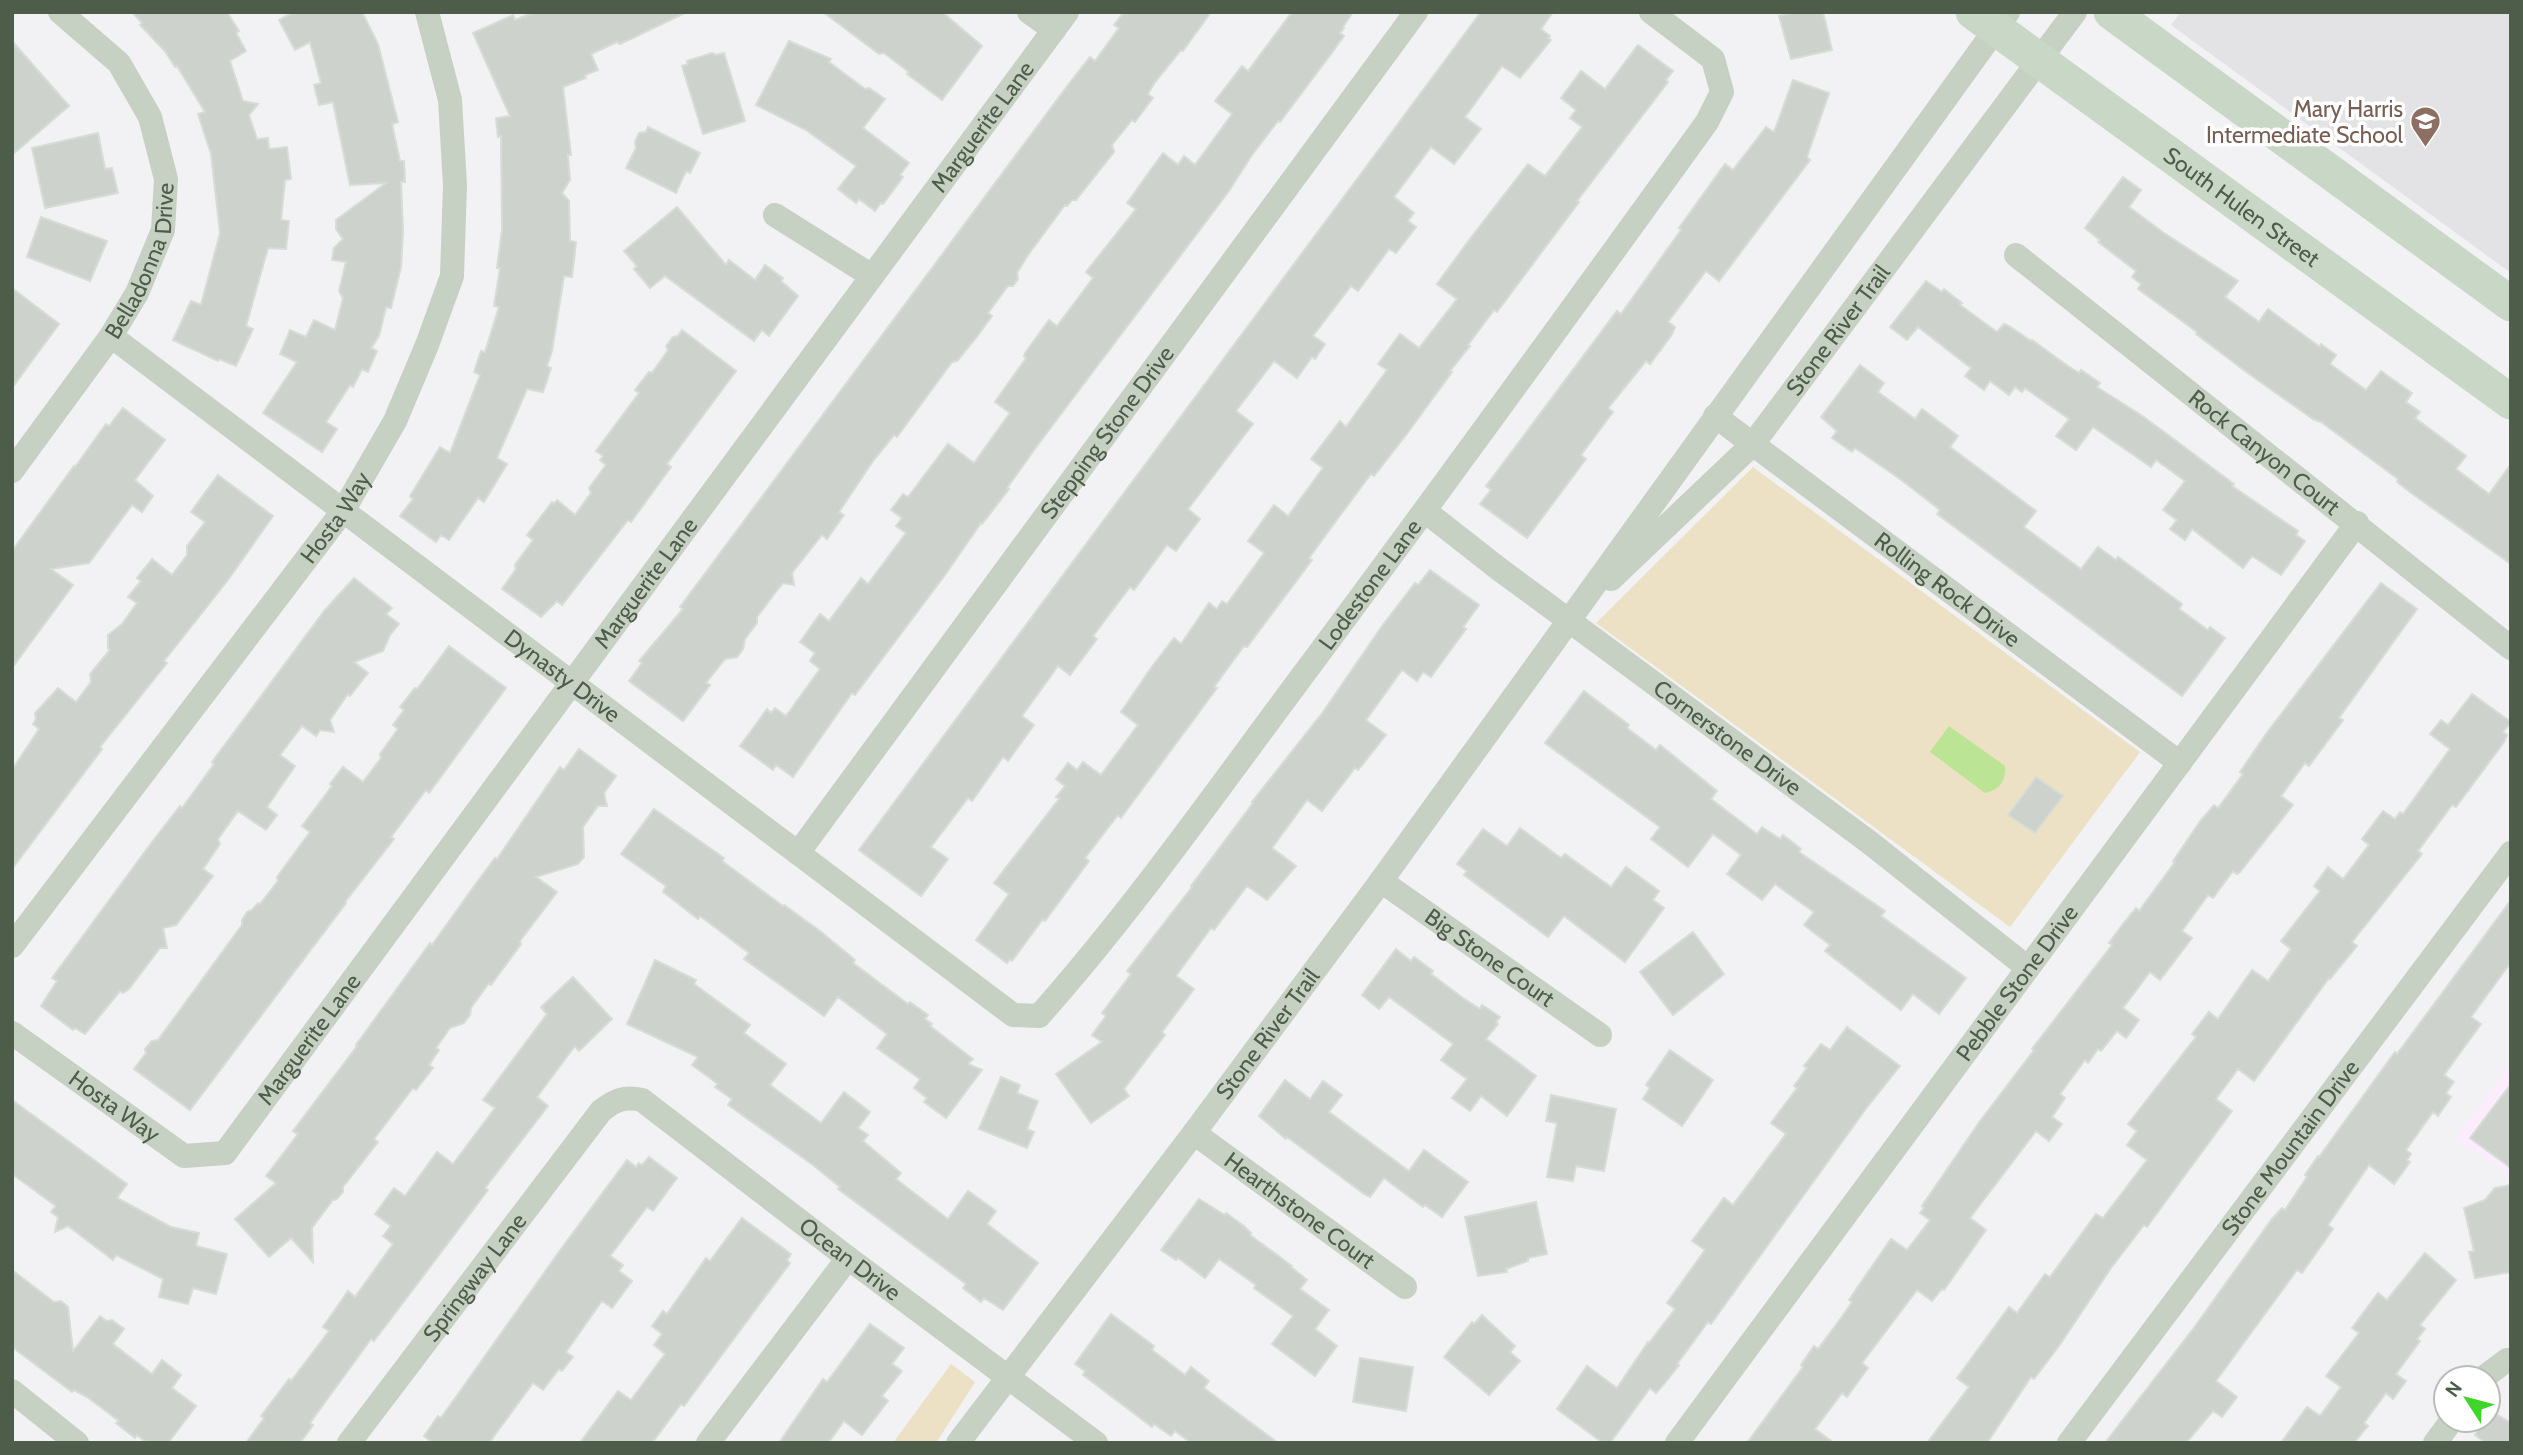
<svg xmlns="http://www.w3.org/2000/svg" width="2523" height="1455" viewBox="0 0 2523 1455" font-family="Cabin,sans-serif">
<rect width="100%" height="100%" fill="#f2f1f3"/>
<path fill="#fbedfb" d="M2511 1064V1176L2455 1139Z"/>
<path fill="#e3e2e4" d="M2181 12H2511V273L2171 25Z"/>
<g fill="#ece1c4">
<path d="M1753 467 2140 752 2010 927 1596 623Z"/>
<path d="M951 1364 975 1382 936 1443H893Z"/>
</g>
<path fill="#bbe595" d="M1949 726 2005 766C2006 781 2000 790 1985 793L1930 752Z"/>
<g fill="#cdd3cc" stroke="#d6dcd6" stroke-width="2">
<path d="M132 12H227L239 31 236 33 246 51 230 61 243 101 258 104 249 115 257 139 268 138 269 149 287 147 291 179 285 180 281 220 289 221 286 249 268 248 246 326 253 329 236 366 219 359 218 361 173 340 191 301 201 305 220 233 211 154 198 114 205 112 177 66 175 67 165 51 140 25 142 23Z"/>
<path d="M294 12H362L378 44 398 122 392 124 400 161H404L405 182H401L403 231 401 267 391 308 386 307 379 336 371 348 377 351 368 372 362 369 353 387 350 385 326 422 337 429 322 452 263 413 297 362 280 354 290 330 306 337 314 320 335 330 343 298 339 291 346 262 332 260 334 248 343 239 336 229V220L386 183 350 185 333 102 319 105 314 85 321 83 310 42 295 50 279 20Z"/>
<path d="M535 12H687L620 44 617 42 591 54 598 70 585 75 586 78 563 87 571 155H568L570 180 562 193 569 201 570 241 576 242 572 277 564 276 552 351 547 366 551 368 543 392 527 389 497 458 507 464 484 502 478 498 449 540 441 535 436 542 400 516 413 499 410 496 440 447 450 453 480 375 474 372 481 351 485 352 499 307 494 306 500 268H497L502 230 501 136 498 137 496 118 510 116 473 33 513 15 515 20Z"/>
<path d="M823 12H942L982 46 942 100 907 74 909 72 884 53 879 54Z"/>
<path d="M1124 12H1211L1183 51 1181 50 1155 82 1148 94 1153 98 1135 122 1132 120 1112 145 1114 152 1076 200H1072L1067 206 1065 205 1028 255 1017 273 1018 279 1013 286H1008L988 313 992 316 976 338 957 361 952 362 897 437 894 435 873 461 839 512 844 515 827 539 822 535 792 573 794 585 783 583 778 589 757 617V623L745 639 743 649 737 657 725 659 706 683 710 685 683 721 629 681 642 663 639 661 683 609 680 607 1068 85 1090 57 1095 61 1119 28 1114 25Z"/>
<path d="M1292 12H1353L1343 27 1344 28 1340 33 1344 36 1331 54 1280 122 1278 121 1252 155 1229 191 1037 446 1007 488 1009 489 982 524 981 523 945 575 855 695 852 693 793 777 776 765 773 770 740 746 767 709 771 713 775 708 786 716 820 669 810 661 815 653 800 642 820 614 829 621 861 578 868 584 906 533 896 526 902 518 891 510 903 494 908 497 948 444 974 463 1010 413 995 402 1026 358 1024 356 1025 353 1049 320 1057 326 1093 278 1086 272 1136 209 1127 203 1163 153 1178 165 1184 156 1195 165 1232 114 1215 101 1242 66 1248 71Z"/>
<path d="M1481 12H1553L1541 29 1550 36 1548 38 1551 40 1520 78 1502 66 1465 117 1481 129 1454 164 1431 147 1394 197 1414 213 1408 221 1416 227 1396 253 1389 249 1358 291 1351 286 1313 336 1325 344 1315 359 1312 357 1297 378 1274 361 1236 411 1253 424 1188 509 1200 519 1176 551 1167 545 1134 590 1130 587 1093 636 1097 639 1070 675 1058 666 1022 716 1034 725 1008 761 1003 757 972 801 968 798 931 847 948 859 921 896 859 850Z"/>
<path d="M1796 12H1823L1832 50 1791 59 1779 16Z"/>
<path d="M12 41 69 106 12 155Z"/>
<path d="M789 41 831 59 829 62 865 89 869 88 885 99 863 128 909 163 900 175 903 177 883 204 881 203 875 211 859 199 856 203 838 189 856 166 806 130 756 105Z"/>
<path d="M1638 45 1673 71 1666 80 1668 82 1577 201 1579 202 1497 312 1494 310 1468 345 1470 346 1450 371 1452 372 1406 435 1374 476 1371 474 1339 517 1309 558 1312 560 1247 647 1244 646 1214 687 1217 688 1129 807 1121 818 1118 815 1085 858 1089 861 1045 921 1043 919 1012 961 1010 959 1007 963 976 940 1009 894 994 883 1059 799 1056 797 1065 786 1056 779 1068 763 1077 770 1083 762 1101 775 1138 725 1121 712 1151 668 1174 638 1181 644 1209 603 1217 609 1222 601 1227 604 1264 553 1248 541 1274 505 1288 516 1323 468 1311 459 1340 421 1346 427 1387 370 1378 364 1400 334 1419 348 1457 299 1437 284 1469 240 1528 164 1545 176 1582 127 1570 118 1576 110 1561 98 1581 71 1605 89Z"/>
<path d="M712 53 716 55 724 53 745 121 703 134 682 66 688 64 687 61Z"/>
<path d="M1793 80 1829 93 1807 157 1810 160 1719 281 1706 271 1668 322 1675 327 1671 336 1650 364 1646 361 1608 408 1613 412 1581 455 1586 459 1527 538 1480 504 1491 490 1486 486 1617 311 1621 314 1681 230 1679 228 1725 164 1733 170 1766 127 1774 132Z"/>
<path d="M648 127 700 153 690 173 686 171 676 193 626 168 636 148 635 142 639 133 646 132Z"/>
<path d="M98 133 105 169 112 168 118 193 45 208 32 148Z"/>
<path d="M2123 177 2141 190 2129 207 2164 233 2238 281 2225 297 2259 322 2268 309 2320 347 2321 344 2336 355 2330 364 2366 390 2381 371 2412 393 2406 402 2420 412 2415 418 2466 456 2456 469 2489 494 2511 464V564L2414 495 2397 482 2398 479 2321 422 2313 419 2249 374 2196 334 2197 332 2138 289 2141 284 2132 277 2136 271 2098 242 2100 240 2085 228Z"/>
<path d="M677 207 726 265 729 260 755 280 765 265 783 278 781 281 798 296 769 336 762 330 754 341 665 276 650 288 634 269 637 266 624 251Z"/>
<path d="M41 217 107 241 90 281 27 257Z"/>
<path d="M1926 281 1942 292 1944 289 1962 303 1960 305 1997 332 2004 324 2009 326 2031 341 2032 340 2068 366 2079 373 2081 370 2100 383 2097 387 2144 417 2234 484 2232 486 2298 531 2296 535 2305 541 2281 575 2252 556 2243 568 2192 529 2185 540 2170 529 2177 520 2163 510 2185 481 2156 460 2151 467 2093 427 2076 450 2056 436 2069 419 2025 388 2022 392 2015 387 2009 395 1990 381 1984 390 1965 376 1971 368 1918 327 1907 340 1890 327Z"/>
<path d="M12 288 59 324 12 388Z"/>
<path d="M682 330 736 371 667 464 671 467 631 522 628 520 562 605 557 601 541 617 502 589 516 569 515 565 533 540 527 535 552 502 554 504 557 500 575 515 591 493 589 488 606 465 600 460 603 456 596 451 639 393 635 390 649 372 652 373 668 350 666 346 673 337 678 336Z"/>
<path d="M1860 365 1884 383 1878 392 1915 419 1922 409 1958 436 1950 447 2036 511 2024 527 2081 569 2098 547 2116 560 2118 557 2182 604 2179 609 2208 630 2210 627 2225 638 2182 696 1937 514 1940 510 1900 479 1855 448 1852 452 1832 438 1837 431 1821 417Z"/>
<path d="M123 408 165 440 135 480 153 496 142 512 132 505 89 563 51 569 73 585 12 668V551L74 466 75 467 106 424 109 426Z"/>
<path d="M218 475 273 516 228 580 164 661 167 663 100 747 102 749 12 869V770L39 729 33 724 36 719 35 713 58 688 76 702 91 682 90 674 110 650 108 648V635L122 624 137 603 128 597 141 581 137 578 152 559 172 575 187 555V546L205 522 191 512Z"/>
<path d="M1430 570 1479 605 1463 627 1466 629 1431 677 1423 672 1417 681 1402 670 1366 720 1386 735 1358 770 1355 768 1322 811 1307 800 1272 848 1296 866 1267 900 1247 886 1214 930 1211 928 1176 976 1194 989 1162 1032 1165 1035 1124 1089 1129 1096 1091 1123 1056 1074 1102 1042 1092 1035 1106 1016 1102 1013 1131 974 1127 971 1192 887 1191 886 1253 803 1252 802 1323 712 1382 626 1415 583 1418 585Z"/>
<path d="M354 578 392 608 386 614 399 624 390 635 383 651 354 662 368 673 350 696 348 694 330 720 334 732 320 730 316 736 302 726 280 755 295 766 267 807 277 815 266 830 238 811 218 839 220 844 203 869 213 876 176 925 163 928 167 948H160L129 989 123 993 120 991 85 1034 75 1028 73 1030 41 1006 57 981 52 978 152 842 180 806 182 808 214 764 212 762 325 610Z"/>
<path d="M2381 583 2417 609 2339 718 2343 720 2309 766 2305 763 2281 796 2293 805 2240 872 2237 874 2233 871 2213 898 2208 895 2182 931 2192 938 2160 980 2150 972 2123 1008 2139 1020 2126 1038 2117 1031 2101 1051 2098 1049 2088 1063 2085 1060 2060 1094 2065 1098 2052 1117 2062 1124 2049 1141 2036 1131 1970 1218 1986 1230 1944 1290 1942 1289 1932 1301 1917 1290 1862 1363 1868 1368 1847 1397 1842 1393 1815 1429 1834 1443H1747L1803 1367 1801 1365 1814 1346 1818 1349 1841 1318 1852 1302 1849 1300 1859 1285 1891 1239 1907 1250 1930 1220 1920 1213 1924 1208 1922 1206 1980 1121 2034 1050 2032 1049 2112 945 2109 943 2123 924 2136 908 2139 911 2175 862 2173 861 2201 820 2214 805 2218 808 2243 774 2240 772 2266 734Z"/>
<path d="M449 646 506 688 429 793 426 790 391 837 394 839 345 902 346 903 190 1110 134 1069 146 1053 145 1049 152 1041 158 1040 242 925V920L247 912 252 910 258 903 260 904 278 881 277 877 310 832 302 826 332 786 330 784 343 767 363 782 381 758 380 754 398 729 393 725 404 710 400 707 415 688 417 689Z"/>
<path d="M1584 691 1629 725 1627 728 1656 750 1660 745 1717 791 1711 799 1728 812 1757 834 1762 827 1780 839 1783 835 1801 849 1799 852 1885 911 1881 916 1966 978 1939 1014 1913 994 1901 1010 1825 951 1830 945 1804 925 1814 912 1775 884 1762 900 1727 874 1741 855 1713 834 1688 867 1651 839 1660 827 1545 743Z"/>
<path d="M2472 694 2511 722 2503 732 2507 735 2504 742 2456 807 2452 805 2418 851 2422 854 2352 942 2357 946 2330 979 2329 978 2254 1081 2238 1069 2216 1099 2232 1111 2147 1227 2144 1225 2111 1268 2059 1346 2034 1379 2031 1377 1987 1443H1927L1969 1387 1957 1378 2009 1307 2017 1313 2045 1274 2050 1277 2096 1214 2103 1218 2147 1160 2127 1145 2137 1131 2128 1124 2196 1037 2192 1034 2209 1012 2218 1019 2252 970 2268 981 2291 949 2281 941 2320 891 2314 886 2328 867 2343 879 2369 845 2362 839 2383 811 2395 819 2400 812 2403 814 2450 749 2430 734 2441 720 2448 725Z"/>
<path d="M579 749 616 776 604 793 607 806H598L583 827 584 857 578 864 536 877 557 892 520 941 521 944 491 985 489 983 471 1008 470 1015 464 1023 450 1028 436 1048 439 1050 429 1065 433 1068 416 1090 413 1088 374 1139 378 1142 343 1187V1192L337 1199 333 1200 312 1228 313 1262 291 1238 269 1257 235 1219 276 1183 266 1176 298 1134 293 1131 357 1046 356 1045 430 943 432 945 472 889 495 858 497 859 560 767 564 770Z"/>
<path d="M2036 777 2063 796 2035 833 2008 815Z"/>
<path d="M654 809 724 858 722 861 783 906 784 905 820 931 855 960 853 963 908 1004 910 1002 928 1015 925 1019 932 1024 930 1026 973 1059 968 1064 982 1070 946 1118 924 1102 927 1098 914 1088 920 1079 877 1048 887 1034 838 997 824 1016 744 959 749 953 700 916 698 919 676 902 663 892 666 886 621 854Z"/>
<path d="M1520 828 1561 858 1565 854 1611 887 1626 867 1659 891 1653 900 1664 908 1625 962 1564 916 1548 937 1464 875 1467 871 1457 864 1483 829 1507 846Z"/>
<path d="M2511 900V962L2471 1017 2481 1024 2444 1075 2454 1082 2446 1093 2451 1097 2438 1116 2433 1112 2406 1150 2411 1154 2407 1160 2410 1162 2394 1184 2369 1165 2328 1225 2333 1229 2302 1273 2297 1270 2216 1381 2237 1397 2222 1417 2213 1411 2186 1443H2105L2193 1329 2272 1219 2282 1208 2285 1210 2307 1177 2305 1175 2318 1156 2319 1157 2395 1052 2397 1054Z"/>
<path d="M1693 932 1724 974 1673 1015 1640 972Z"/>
<path d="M1396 949 1411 961 1414 957 1433 971 1431 974 1463 998 1480 1009 1482 1005 1500 1017 1496 1022 1498 1024 1486 1039 1536 1076 1507 1116 1481 1096 1470 1111 1452 1098 1467 1079 1441 1060 1453 1044 1389 997 1379 1009 1362 995Z"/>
<path d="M655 960 696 980 694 984 750 1025 744 1033 786 1064 770 1085 821 1123 844 1092 870 1112 858 1128 868 1135 863 1141 901 1173 896 1179 948 1219 968 1191 996 1211 987 1224 1038 1263 1003 1310 984 1298 981 1302 963 1288 966 1284 838 1189 840 1187 813 1165 728 1105 732 1099 715 1087 718 1084 692 1065 698 1057 627 1024Z"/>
<path d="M573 977 612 1019 579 1051 575 1046 537 1097 548 1106 485 1188 488 1190 405 1300 374 1341 371 1339 310 1423 313 1425 300 1443H246L264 1418 261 1416 289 1379 291 1381 329 1331 323 1327 348 1291 355 1297 393 1244 383 1236 391 1226 375 1214 394 1188 405 1196 437 1152 453 1164 495 1108 483 1100 547 1014 541 1007Z"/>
<path d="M1847 1027 1900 1066 1865 1110 1711 1324 1708 1322 1677 1364 1679 1365 1664 1384 1656 1393 1650 1388 1610 1443H1603L1557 1409 1587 1366 1617 1388 1648 1342 1649 1343 1675 1309 1667 1303 1705 1250 1692 1241 1724 1198 1733 1205 1786 1134 1771 1123 1797 1088 1794 1086 1807 1068 1804 1066 1821 1044 1830 1050Z"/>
<path d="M1670 1050 1713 1080 1682 1126 1643 1099 1650 1088 1646 1085Z"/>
<path d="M1001 1077 1020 1085 1017 1093 1038 1101 1027 1129 1034 1132 1027 1148 979 1129Z"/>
<path d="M1285 1080 1310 1099 1323 1081 1342 1095 1329 1112 1409 1171 1424 1150 1468 1182 1442 1217 1425 1205 1423 1207 1384 1178 1370 1197 1364 1194 1287 1137 1286 1139 1259 1116Z"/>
<path d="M2511 1084V1168L2470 1138Z"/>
<path d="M1551 1095 1616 1109 1604 1171 1576 1166 1573 1181 1547 1177 1557 1123 1546 1121Z"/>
<path d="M12 1100 127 1184 117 1198 171 1227 199 1233 196 1246 227 1254 216 1294 193 1288 188 1304 159 1297 163 1279 116 1255 113 1260 68 1226 55 1232 58 1217 51 1212 56 1206 12 1174Z"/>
<path d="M649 1157 677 1178 653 1211 647 1207 610 1256 623 1265 619 1271 632 1281 612 1308 602 1301 566 1352 573 1357 562 1371 559 1369 543 1390 533 1383 489 1443H433L424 1436 438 1416 441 1418 561 1249 627 1160 636 1167 639 1163 642 1165Z"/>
<path d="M2511 1185V1272L2475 1278 2469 1252 2474 1251 2464 1208 2485 1200 2495 1188Z"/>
<path d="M1199 1199 1225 1215 1226 1213 1244 1226 1251 1233 1250 1235 1292 1266 1291 1267 1307 1280 1300 1289 1329 1310 1315 1329 1337 1346 1315 1376 1272 1344 1293 1316 1254 1288 1256 1285 1219 1259 1205 1278 1178 1258 1176 1260 1161 1250Z"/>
<path d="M1536 1202 1547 1254 1528 1258V1261L1506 1269 1507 1272 1478 1276 1465 1217Z"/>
<path d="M742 1218 791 1254 787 1260 790 1263 684 1406 681 1404 652 1443H580L618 1391 631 1400 665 1354 654 1345 662 1334 652 1326 663 1311 667 1314 706 1258 710 1261Z"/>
<path d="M2425 1253 2456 1280 2420 1325 2425 1329 2417 1339 2420 1341 2396 1374 2406 1381 2393 1399 2386 1393 2364 1423 2368 1426 2354 1443H2281L2307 1407 2320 1416 2341 1387 2326 1376 2359 1333 2352 1328 2378 1293 2387 1300Z"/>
<path d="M12 1270 54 1302 61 1301 68 1307 73 1351 100 1316 107 1321 112 1320 124 1329 113 1344 152 1374 162 1360 181 1375 172 1388 196 1406 168 1443H147L137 1435 135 1438 116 1423 119 1421 87 1397 74 1390 72 1392 12 1347Z"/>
<path d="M1111 1314 1154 1346 1152 1350 1185 1375 1191 1367 1209 1381 1204 1388 1278 1443H1191L1175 1431 1171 1436 1154 1424 1152 1427 1083 1375 1085 1371 1075 1364Z"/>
<path d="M1482 1315 1515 1346 1510 1352 1520 1361 1489 1395 1444 1357 1472 1322 1474 1324Z"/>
<path d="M870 1324 904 1348 892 1364 902 1371 882 1396 888 1401 862 1435 844 1421 828 1443H779L823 1379 827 1382Z"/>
<path d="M1360 1358 1413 1367 1406 1411 1353 1402Z"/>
<path d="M2491 1411 2511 1423V1443H2486L2475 1435 2485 1420H2488Z"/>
</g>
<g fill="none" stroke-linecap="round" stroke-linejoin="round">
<g stroke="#c6d1c3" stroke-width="24">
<path d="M1029 12 1054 30"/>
<path d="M775 215 872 276"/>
<path id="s1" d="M2016 255 2511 648"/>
<path id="s2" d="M111 336 1013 1015 1039 1016C1133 910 1215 793 1300 679 1437 495 1572 309 1707 122L1722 92 1713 59 1651 12"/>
<path id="s3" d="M1715 416 2180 763"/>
<path id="s4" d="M12 471 111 336 137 293 163 230 166 179 150 117 119 63 60 12"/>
<path id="s5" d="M1425 511 1499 569 1869 842 2028 968"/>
<path id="s6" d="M1611 579 1753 444 2075 12"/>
<path id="s7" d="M798 853 1416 12"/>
<path id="s8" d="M1381 881 1600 1035"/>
<path id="s9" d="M12 946 343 511 395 421 427 345 452 276 455 185 450 100 427 12"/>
<path id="s10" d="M12 1033 184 1156 225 1153 1067 12"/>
<path id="s11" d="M1194 1133 1405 1287"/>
<path d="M2483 1378 2507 1360H2511"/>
<path d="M12 1391 77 1443"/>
<path id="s12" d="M349 1443 601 1111C615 1100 624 1096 642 1100L848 1258 1096 1443"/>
<path d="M708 1443 848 1258"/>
<path id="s13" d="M958 1443 1194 1133 1381 881 2008 12"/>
<path id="s14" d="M1677 1443 2357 523"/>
<path id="s15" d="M2069 1443 2511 853"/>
<path d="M2435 1443 2452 1420"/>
</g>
<g stroke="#c9d8c6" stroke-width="35">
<path id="s16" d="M1973 12 2511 402"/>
<path d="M2111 12 2511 304"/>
</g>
</g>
<defs>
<symbol id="school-pin" viewBox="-11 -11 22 30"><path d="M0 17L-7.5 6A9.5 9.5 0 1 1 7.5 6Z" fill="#8d6e63" stroke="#fff"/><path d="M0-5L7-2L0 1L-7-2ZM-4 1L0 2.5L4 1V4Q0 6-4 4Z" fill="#fff"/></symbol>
</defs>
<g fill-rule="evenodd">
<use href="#school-pin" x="2408" y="104" width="35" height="47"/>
</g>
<g text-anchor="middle" stroke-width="7" stroke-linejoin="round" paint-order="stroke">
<g font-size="23" fill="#785e54" stroke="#fff" text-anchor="end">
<text x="2403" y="117">Mary Harris<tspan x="2403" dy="26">Intermediate School</tspan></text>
</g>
<g font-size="23" fill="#4e5d4a" stroke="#fff">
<text dy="8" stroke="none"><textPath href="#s10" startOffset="1528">Marguerite Lane</textPath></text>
<text dy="8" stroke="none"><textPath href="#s16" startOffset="332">South Hulen Street</textPath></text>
<text dy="8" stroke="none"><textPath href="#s4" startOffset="250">Belladonna Drive</textPath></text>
<text dy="8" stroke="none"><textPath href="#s6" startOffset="338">Stone River Trail</textPath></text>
<text dy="8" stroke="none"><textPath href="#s7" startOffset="522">Stepping Stone Drive</textPath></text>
<text dy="8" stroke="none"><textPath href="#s1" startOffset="317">Rock Canyon Court</textPath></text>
<text dy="8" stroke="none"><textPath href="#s9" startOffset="537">Hosta Way</textPath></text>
<text dy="8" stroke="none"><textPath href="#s10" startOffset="961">Marguerite Lane</textPath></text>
<text dy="8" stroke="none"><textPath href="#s2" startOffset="1699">Lodestone Lane</textPath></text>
<text dy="8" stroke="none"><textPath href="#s3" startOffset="290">Rolling Rock Drive</textPath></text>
<text dy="8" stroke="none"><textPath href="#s2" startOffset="565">Dynasty Drive</textPath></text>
<text dy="8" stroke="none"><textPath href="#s5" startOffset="378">Cornerstone Drive</textPath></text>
<text dy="8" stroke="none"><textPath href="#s8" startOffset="133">Big Stone Court</textPath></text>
<text dy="8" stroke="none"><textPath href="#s14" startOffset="572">Pebble Stone Drive</textPath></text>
<text dy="8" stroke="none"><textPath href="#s13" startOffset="513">Stone River Trail</textPath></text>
<text dy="8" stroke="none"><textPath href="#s10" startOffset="394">Marguerite Lane</textPath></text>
<text dy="8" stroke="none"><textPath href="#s10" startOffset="126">Hosta Way</textPath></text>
<text dy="8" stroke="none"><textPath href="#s15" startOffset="369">Stone Mountain Drive</textPath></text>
<text dy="8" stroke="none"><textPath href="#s11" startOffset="131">Hearthstone Court</textPath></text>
<text dy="8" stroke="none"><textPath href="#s12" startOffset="723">Ocean Drive</textPath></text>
<text dy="8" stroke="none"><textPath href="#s12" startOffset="208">Springway Lane</textPath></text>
</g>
</g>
<rect width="2523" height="1455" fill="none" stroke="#4e5d4a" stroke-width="28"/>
<g transform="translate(2467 1399) rotate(306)"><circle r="33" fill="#ffffff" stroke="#b8beb7" stroke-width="2"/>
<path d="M0-5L12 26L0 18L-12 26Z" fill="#3dd629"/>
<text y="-10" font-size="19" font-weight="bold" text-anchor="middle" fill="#4e5d4a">N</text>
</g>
</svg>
